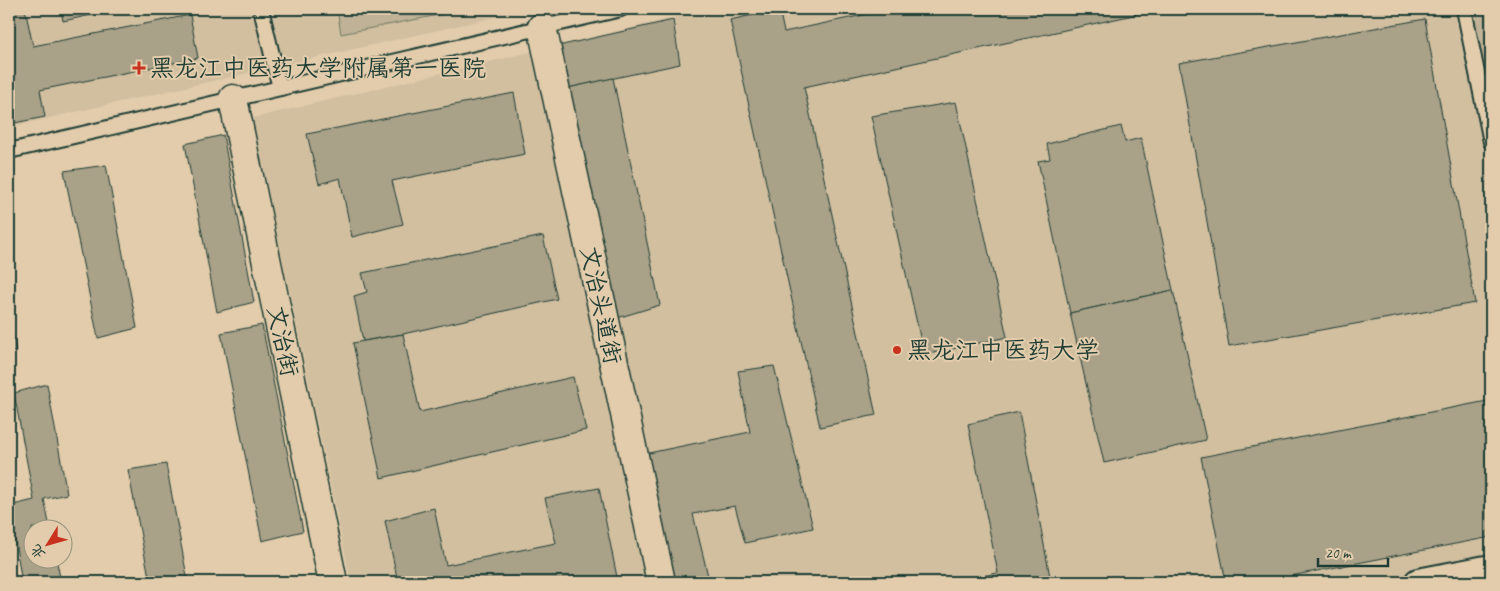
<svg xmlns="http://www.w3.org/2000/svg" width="1500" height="591" viewBox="0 0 1500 591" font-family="Caveat,'LXGW WenKai TC',sans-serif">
<rect width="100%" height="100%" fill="#e2ccab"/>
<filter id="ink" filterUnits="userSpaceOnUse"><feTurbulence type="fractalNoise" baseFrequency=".02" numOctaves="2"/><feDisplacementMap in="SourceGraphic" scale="10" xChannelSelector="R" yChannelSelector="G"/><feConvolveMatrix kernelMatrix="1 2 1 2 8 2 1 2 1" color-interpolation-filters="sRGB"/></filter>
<g filter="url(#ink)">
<g fill="#d1bfa0">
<path d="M9 9H531L9 127Z"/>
<path d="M711 9H1491V582H351L253 118Z"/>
</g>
<g fill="#bfb296" stroke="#6f7865">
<path d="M337 9H448L449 13 341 34Z"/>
<path d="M1469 9H1491V119Z"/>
</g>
<g fill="#a9a188" stroke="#1f3d34">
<path d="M9 9H25L33 46 190 15 198 58 40 90 45 117 9 124Z"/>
<path d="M61 9H120L63 21Z"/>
<path d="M779 9 784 32 891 9H1161L804 87 876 415 820 427 730 20Z"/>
<path d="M1425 19 1475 303 1229 346 1179 63Z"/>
<path d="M673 20 680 64 568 88 558 46Z"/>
<path d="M613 78 660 305 614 319 568 88Z"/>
<path d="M514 93 525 154 392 181 403 224 352 237 340 178 319 184 307 134Z"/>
<path d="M956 102 1007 337 924 355 871 116Z"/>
<path d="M1121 126 1125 142 1141 138 1173 290 1070 313 1038 161 1050 159 1047 144Z"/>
<path d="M223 135 254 302 217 312 185 144Z"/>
<path d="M106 165 137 328 98 338 64 171Z"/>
<path d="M543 236 557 299 403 334 363 341 354 296 367 292 362 273Z"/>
<path d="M1173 290 1206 440 1104 463 1070 313Z"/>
<path d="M9 315 16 351 9 353Z"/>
<path d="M262 325 303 531 262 541 221 333Z"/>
<path d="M403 334 420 412 573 377 586 430 381 478 353 343Z"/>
<path d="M774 366 813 528 745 543 735 506 693 514 709 580 692 582H663L639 455 750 432 738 371Z"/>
<path d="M47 384 67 494 44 499 50 528H32V558H56L61 582H22L9 506 34 500 14 393Z"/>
<path d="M1487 401 1491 422V537L1260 582H1226L1201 457Z"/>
<path d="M1019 412 1051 582H950L998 573 968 424Z"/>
<path d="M166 464 188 582H150L128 470Z"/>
<path d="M599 488 618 582H398L385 521 434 508 446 565 556 543 545 498Z"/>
</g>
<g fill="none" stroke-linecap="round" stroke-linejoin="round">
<defs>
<g id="service">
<path d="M261 9 280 88"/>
<path d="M1464 9 1491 142"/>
<path d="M9 151 621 9"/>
</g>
<path id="minor" d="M1418 582 1491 568"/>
<g id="tertiary">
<path d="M542 27 661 582"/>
<path d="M233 99 333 582"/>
</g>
</defs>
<use href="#service" stroke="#1f3d34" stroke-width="18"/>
<use href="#minor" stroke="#1f3d34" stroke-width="30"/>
<use href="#tertiary" stroke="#1f3d34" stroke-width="31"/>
<use href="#service" stroke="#e2ccab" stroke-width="14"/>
<use href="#minor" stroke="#e2ccab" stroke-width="26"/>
<use href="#tertiary" stroke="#e2ccab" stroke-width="28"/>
</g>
</g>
<g fill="#c8321e" stroke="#e2ccab" stroke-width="2">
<path d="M136.5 60.5h5v5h5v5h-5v5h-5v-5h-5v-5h5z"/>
<circle cx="897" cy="350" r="5"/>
</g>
<g text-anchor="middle" stroke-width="4" stroke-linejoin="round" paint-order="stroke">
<g font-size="24" fill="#1f3d34" stroke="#e2ccab" text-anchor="start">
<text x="150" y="76">黑龙江中医药大学附属第一医院</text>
<text x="907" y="358">黑龙江中医药大学</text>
</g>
<g font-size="24" fill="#1f3d34" stroke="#e2ccab">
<text transform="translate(601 305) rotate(78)" y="8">文治头道街</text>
<text transform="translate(283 341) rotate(78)" y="8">文治街</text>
</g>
</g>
<rect width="1500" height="591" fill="none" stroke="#e2ccab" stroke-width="30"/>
<rect x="15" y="15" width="1470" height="561" fill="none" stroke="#1f3d34" stroke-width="2" filter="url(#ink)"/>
<g transform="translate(48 544) rotate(233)"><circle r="24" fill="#e2ccab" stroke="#94937b"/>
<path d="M0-4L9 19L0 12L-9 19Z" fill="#c8321e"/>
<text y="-8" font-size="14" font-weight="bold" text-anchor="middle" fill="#1f3d34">北</text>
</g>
<path d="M1318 558v8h70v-8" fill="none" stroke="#1f3d34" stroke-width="2.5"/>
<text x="1325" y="558" font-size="15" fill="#1f3d34" stroke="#e2ccab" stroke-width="4" paint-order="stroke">20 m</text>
</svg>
